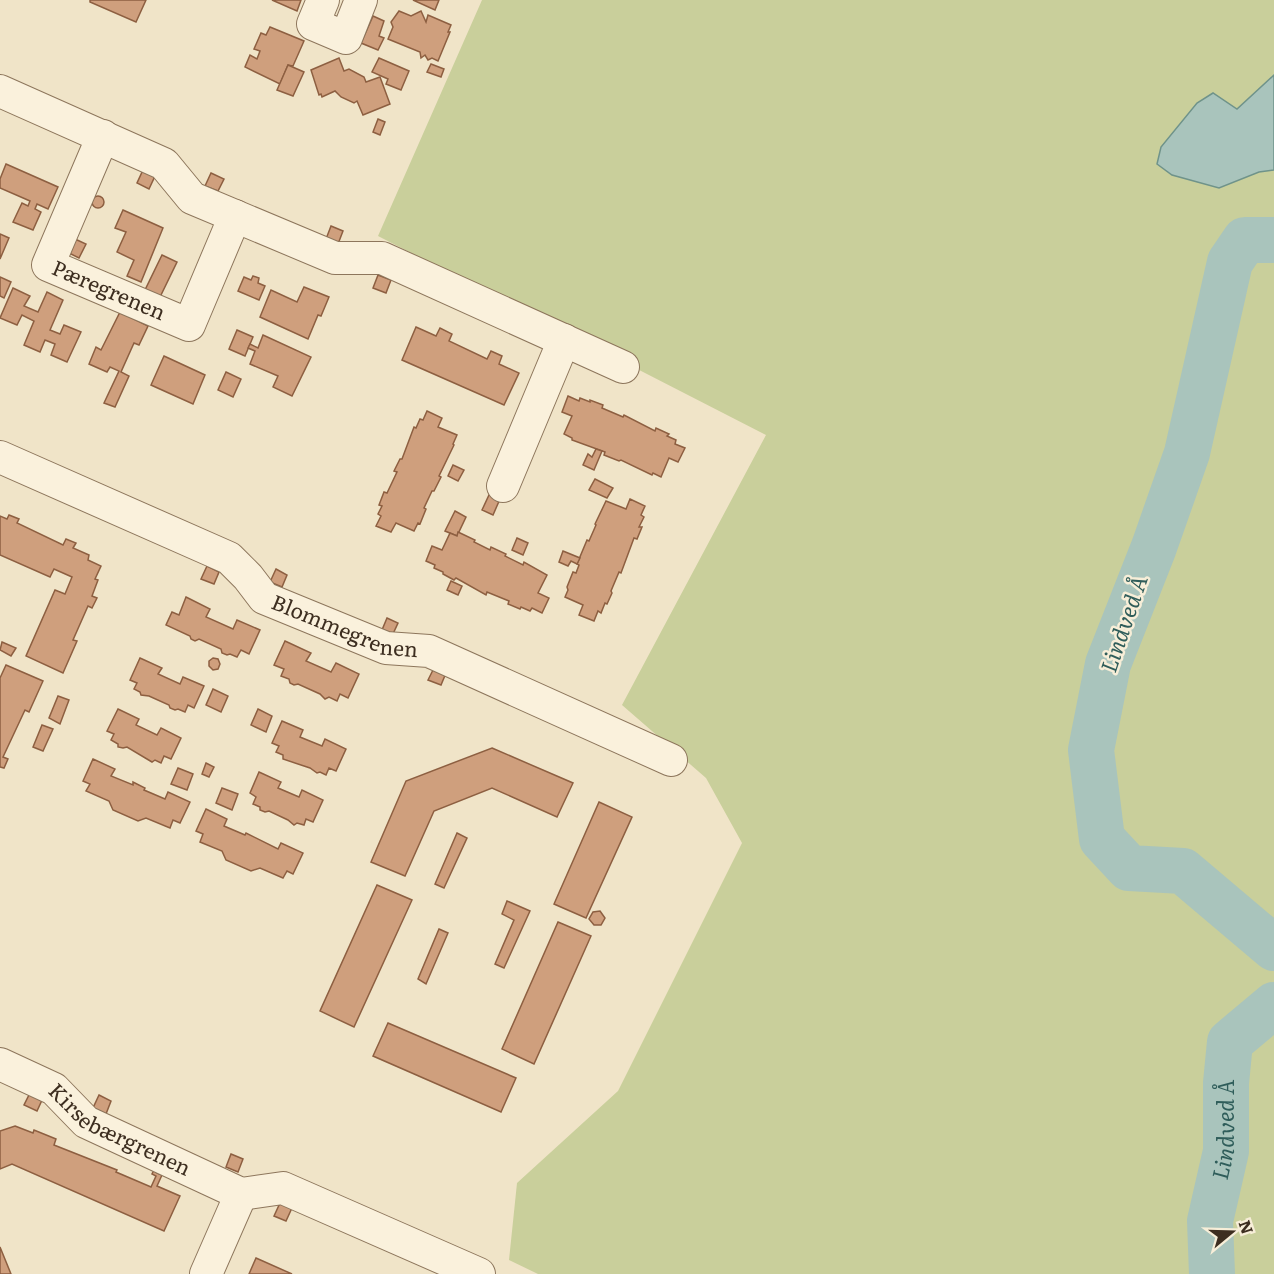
<svg xmlns="http://www.w3.org/2000/svg" width="1274" height="1274" viewBox="0 0 1274 1274" font-family="Literata,serif">
<rect width="100%" height="100%" fill="#f0e4c8"/>
<path fill="#c9cf9b" d="M482 0H1274V75L1237 109 1214 94 1219 188 1259 172 1274 170V1274H538L509 1260 517 1183 618 1091 742 843 706 778 622 705 766 435 378 236Z"/>
<path fill="#a9c4bc" stroke="#6f938a" stroke-width="1.5" d="M1274 75V170L1259 172 1219 188 1172 175 1157 164 1161 147 1197 103 1213 93 1237 109Z"/>
<g fill="none" stroke-linecap="round" stroke-linejoin="round">
<g stroke="#a9c4bc" stroke-width="46">
<path d="M1274 240H1245L1230 262 1187 453 1154 547 1108 664 1091 750 1102 839 1129 868 1183 871 1274 948"/>
<path id="s1" d="M1212 1274 1210 1221 1226 1151V1083L1230 1042 1274 1005"/>
</g>
</g>
<g fill="#cf9f7d" stroke="#8d5f41" stroke-width="1.5">
<path d="M90 0H146L136 22 90 2Z"/>
<path d="M272 0H301L297 11Z"/>
<path d="M413 0H439L435 10Z"/>
<path d="M399 11 411 16 421 11 426 22 428 15 451 25 448 32H450L438 61 432 58 428 60 425 55 421 58 420 52 388 39 393 27 391 22Z"/>
<path d="M373 16 384 21 379 36 384 38 378 50 361 43Z"/>
<path d="M270 27 304 41 293 66 288 65 280 84 245 67 250 55 257 59 260 51 254 49 261 33 266 35Z"/>
<path d="M339 58 344 71 349 69 364 77 366 82 380 77 390 104 363 115 357 101 354 103 341 97 335 91 322 97 321 94 319 95 311 70Z"/>
<path d="M379 58 409 71 401 90 386 84 388 79 372 72Z"/>
<path d="M431 64 444 69 441 77 427 72Z"/>
<path d="M288 65 304 72 293 96 277 90Z"/>
<path d="M378 119 385 122 380 135 373 132Z"/>
<path d="M6 164 58 187 48 209 37 204 35 209 41 212 33 230 13 222 22 203 28 206 30 201 0 188V179Z"/>
<path d="M143 170 155 176 149 189 137 183Z"/>
<path d="M211 173 224 179 218 191 205 186Z"/>
<circle cx="98" cy="202" r="6"/>
<path d="M123 210 163 228 141 282 127 276 134 260 117 252 126 232 115 228Z"/>
<path d="M331 226 343 231 338 244 326 239Z"/>
<path d="M0 234 9 238 0 259Z"/>
<path d="M75 239 86 244 79 258 69 253Z"/>
<path d="M162 255 177 262 160 297 145 290Z"/>
<path d="M378 275 391 280 386 293 373 288Z"/>
<path d="M253 276 259 278 258 283 265 286 259 300 238 291 244 277 251 280Z"/>
<path d="M0 277 11 282 4 298 0 296Z"/>
<path d="M304 287 329 297 321 316 318 315 308 339 260 317 271 290 297 302Z"/>
<path d="M13 288 30 296 24 306 38 312 47 292 63 300 50 330 60 334 64 325 81 332 67 362 51 355 55 344 45 340 40 352 24 345 34 321 22 315 17 325 0 318Z"/>
<path d="M120 312 148 326 139 345 134 343 121 372 129 376 115 407 104 403 119 371 110 367 107 372 89 364 96 347 101 350Z"/>
<path d="M416 327 436 336 440 328 452 334 449 341 487 359 491 351 502 356 499 364 519 373 504 405 402 360Z"/>
<path d="M237 330 253 337 245 356 229 349Z"/>
<path d="M263 335 311 357 292 396 273 387 278 376 250 364 255 351 248 348 250 344 258 348Z"/>
<path d="M164 356 205 375 193 404 151 385Z"/>
<path d="M226 372 241 379 233 397 218 390Z"/>
<path d="M568 396 579 401 580 398 590 402V400L603 405 602 408 623 417 624 415 655 431 656 428 669 434 667 436 676 440 675 444 685 448 678 462 669 458 661 477 653 473 652 475 621 460 619 461 604 455 605 452 572 440V438L564 434 572 416 562 412Z"/>
<path d="M427 411 442 418 438 427 457 435 453 444 454 445 439 476 441 477 434 491H432L424 508 426 509 420 524 418 523 414 531 396 523 391 532 376 526 381 516 378 514 382 506 379 505 384 492 387 493 397 472 394 471 400 459H402L414 427 416 428 420 419 423 420Z"/>
<path d="M596 449 602 451 594 470 583 465 588 454 592 457Z"/>
<path d="M453 465 464 470 458 481 448 476Z"/>
<path d="M595 479 613 488 607 498 589 490Z"/>
<path d="M489 495 500 499 493 515 482 510Z"/>
<path d="M630 499 645 506 641 515 644 517 639 527H642L637 539 634 538 621 573 619 572 611 591 612 593 607 604 605 603 601 613 598 611 594 621 579 615 583 605 565 597 568 590 567 587 573 572 576 573 579 565 577 564 587 540 589 541 596 525 595 524 606 501 626 509Z"/>
<path d="M455 511 466 517 457 536 445 531Z"/>
<path d="M9 515 19 519 17 523 63 545 66 539 76 543 73 548 89 555 88 560 101 566 95 579 98 580 92 596 97 598 92 608 88 606 73 640 77 641 63 673 26 656 55 590 65 594 72 577 54 569 50 577 0 555V516L7 519Z"/>
<path d="M458 532 475 540 474 542 490 550 491 547 506 554 505 556 523 565 524 562 547 575 538 593 549 598 542 613 532 608 530 611 521 607 520 609 508 604 509 601 487 592 486 595 456 578 454 580 443 574V572L434 568 435 565 426 561 432 546 442 550 450 533 457 536Z"/>
<path d="M517 538 528 543 523 555 512 550Z"/>
<path d="M563 551 580 558 577 564 571 561 568 566 559 562Z"/>
<path d="M207 566 219 572 214 584 201 579Z"/>
<path d="M276 569 287 575 282 587 270 582Z"/>
<path d="M451 581 462 586 458 595 447 590Z"/>
<path d="M186 597 210 609 206 617 233 629 237 620 260 630 249 654 241 650 237 657 230 654 227 655 222 653 221 649 199 639 195 641 191 639 190 636 166 625 172 612 179 615Z"/>
<path d="M387 618 398 623 392 636 382 630Z"/>
<path d="M285 641 311 653 306 661 331 672 336 663 359 674 348 698 340 694 337 701 329 697 325 699 320 694 298 684 294 685 290 683 289 679 281 676 284 669 274 665Z"/>
<path d="M2 642 16 648 11 656 0 650Z"/>
<path d="M140 658 162 668 158 674 180 684 183 677 204 686 194 708 188 705 185 712 178 709 175 710 170 708 169 705 149 696 141 695 140 692 134 689 137 683 130 680Z"/>
<path d="M213 658 218 659 220 664 218 669 213 670 209 666V661Z"/>
<path d="M6 665 43 681 29 712 25 710 3 757 8 759 4 768 0 767V678Z"/>
<path d="M435 666 446 673 441 685 428 680Z"/>
<path d="M213 689 228 696 221 712 206 705Z"/>
<path d="M58 696 69 700 60 724 49 718Z"/>
<path d="M118 709 139 719 136 725 157 735 161 728 181 738 171 759 164 756 161 763 155 760 152 762 127 747 123 748 118 747V744L111 740 114 734 107 731Z"/>
<path d="M258 709 272 716 266 732 251 725Z"/>
<path d="M282 721 303 730 300 737 322 746 325 739 346 749 336 771 329 768 326 775 320 772 317 773 310 768 283 759V755L276 752 279 746 272 743Z"/>
<path d="M42 725 53 729 43 751 33 747Z"/>
<path d="M492 748 573 783 557 817 492 788 434 811 405 876 371 862 406 781Z"/>
<path d="M93 759 115 769 111 776 133 785V782L145 788 144 790 165 799 168 792 190 802 180 823 173 820 170 828 146 818 138 821 113 810 109 801 86 791 90 784 83 781Z"/>
<path d="M206 763 214 767 209 777 202 774Z"/>
<path d="M178 768 193 774 187 790 171 784Z"/>
<path d="M259 772 281 782 278 788 299 797 302 790 323 800 313 822 306 819 304 825 297 823 294 825 288 820 269 811 265 812 260 810V807L253 804 256 797 250 793Z"/>
<path d="M222 788 238 794 232 810 216 803Z"/>
<path d="M599 802 632 817 586 918 554 904Z"/>
<path d="M206 809 227 819 224 826 245 835 246 833 278 849 281 843 303 853 293 874 287 871 283 878 260 868 251 871 226 860 222 851 200 842 203 834 196 831Z"/>
<path d="M457 833 467 838 444 888 435 884Z"/>
<path d="M377 885 412 900 354 1027 320 1011Z"/>
<path d="M507 901 530 911 504 968 495 964 514 920 502 914Z"/>
<path d="M600 911 605 918 601 925H594L589 919 593 912Z"/>
<path d="M558 922 591 936 534 1064 502 1049Z"/>
<path d="M439 929 448 933 426 984 418 979Z"/>
<path d="M388 1023 516 1078 501 1112 373 1056Z"/>
<path d="M30 1093 43 1098 37 1111 24 1105Z"/>
<path d="M99 1095 111 1101 106 1114 93 1108Z"/>
<path d="M15 1126 33 1133 34 1130 56 1139 54 1145 117 1170 116 1172 151 1187 156 1176 152 1174 154 1170 157 1172V1173L162 1175 157 1186 180 1196 164 1231 12 1164 0 1169V1131Z"/>
<path d="M231 1154 243 1159 238 1172 226 1167Z"/>
<path d="M280 1203 292 1208 286 1221 274 1216Z"/>
<path d="M0 1247 11 1274H0Z"/>
<path d="M256 1258 292 1274H249Z"/>
</g>
<g fill="none" stroke-linecap="round" stroke-linejoin="round">
<defs>
<g id="minor">
<path d="M323 0 313 24 346 38 361 0"/>
<path d="M0 91 164 164 192 198 335 258H382L623 367"/>
<path id="s2" d="M103 136 48 265 189 325 235 216"/>
<path id="s3" d="M0 457 229 558 248 577 264 598 386 648 429 651 671 760"/>
<path d="M503 486 564 340"/>
<path id="s4" d="M0 1064 54 1089 86 1122 241 1194 283 1188 479 1274"/>
<path d="M206 1274 241 1194"/>
</g>
</defs>
<use href="#minor" stroke="#8d765c" stroke-width="34"/>
<use href="#minor" stroke="#faf1dc" stroke-width="32"/>
</g>
<g text-anchor="middle" stroke-width="5" stroke-linejoin="round" paint-order="stroke">
<g font-size="21" fill="#3d2e20" stroke="#f7eed8">
<text dy="7" stroke="none"><textPath href="#s2" startOffset="206">Pæregrenen</textPath></text>
<text dy="7" stroke="none"><textPath href="#s3" startOffset="390">Blommegrenen</textPath></text>
<text dy="7" stroke="none"><textPath href="#s4" startOffset="138">Kirsebærgrenen</textPath></text>
</g>
<g font-size="22" font-style="italic" fill="#2f5d5a" stroke="#f7eed8">
<text transform="translate(1124 624) rotate(-71)" y="8">Lindved Å</text>
<text dy="8" stroke="none"><textPath href="#s1" startOffset="146">Lindved Å</textPath></text>
</g>
</g>
<g transform="translate(1232 1232) rotate(71)" stroke="#f7eed8" stroke-width="4.5" paint-order="stroke">
<path d="M0-4.5L10 22L0 15L-10 22Z" fill="#3d2e20"/>
<text y="-9" font-size="16" font-weight="bold" text-anchor="middle" fill="#3d2e20">N</text>
</g>
</svg>
